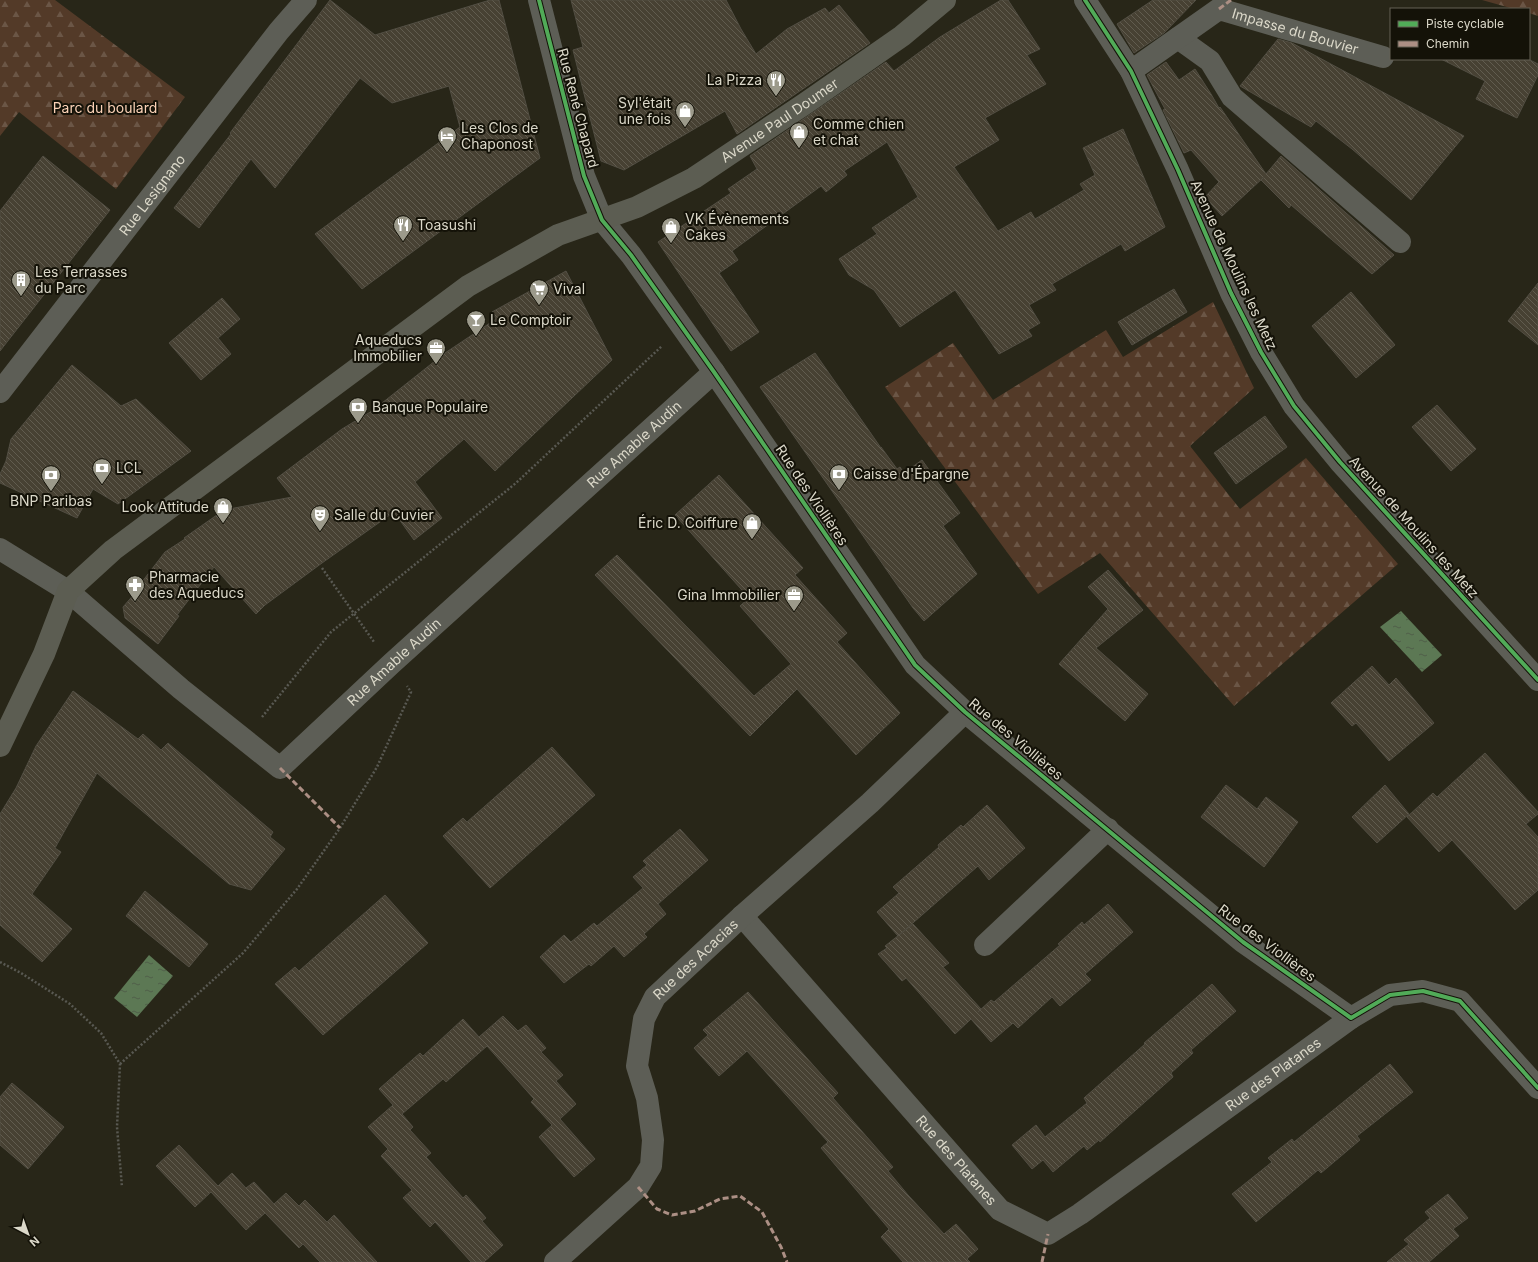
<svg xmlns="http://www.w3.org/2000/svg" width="1538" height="1262" viewBox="0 0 1538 1262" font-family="Inter,sans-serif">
<defs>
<pattern id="forest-firs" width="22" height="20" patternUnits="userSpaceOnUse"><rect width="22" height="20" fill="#533a28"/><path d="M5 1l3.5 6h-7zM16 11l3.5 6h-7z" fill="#6b5646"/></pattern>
<pattern id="water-ripples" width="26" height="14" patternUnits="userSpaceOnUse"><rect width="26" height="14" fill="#5c7854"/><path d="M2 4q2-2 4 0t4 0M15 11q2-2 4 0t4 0" fill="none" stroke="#505f49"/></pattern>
<pattern id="building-back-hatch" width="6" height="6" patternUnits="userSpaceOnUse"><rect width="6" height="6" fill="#474133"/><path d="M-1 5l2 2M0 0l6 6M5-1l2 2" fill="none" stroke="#615c4f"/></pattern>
</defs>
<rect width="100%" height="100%" fill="#282618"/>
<g fill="url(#forest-firs)">
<path d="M0 0H55L185 97 116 189 19 112 0 136Z"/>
<path d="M1482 0H1538V16L1529 13V9H1514Z"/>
<path d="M1213 302 1254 388 1190 446 1240 509 1306 458 1398 564 1234 706 1100 553 1038 594 885 387 953 343 993 400 1106 330 1123 357Z"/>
</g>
<g fill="url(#water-ripples)">
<path d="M1401 611 1442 655 1422 672 1380 627Z"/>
<path d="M149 955 173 976 137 1017 114 998Z"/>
</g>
<g fill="url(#building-back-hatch)" stroke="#524e43">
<path d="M330 0 375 35 490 0H499L540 158 362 289 315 234 460 127 449 86 392 103 360 78 275 188 251 159 199 228 174 208 231 134 230 133Z"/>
<path d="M571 0H726L741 29 756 54 787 29 825 8 829 13 839 5 870 43 737 134 725 111 624 170 601 161 573 50 583 47Z"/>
<path d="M1001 0H1008L1040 49 1027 55 1046 84 985 118 999 140 954 167 998 231 1031 212 1035 219 1084 190 1080 184 1095 175 1083 148 1123 129 1165 227 1125 251 1121 244 1052 284 1056 290 1029 305 1040 323 1028 330 1032 336 999 354 955 290 900 327 874 290 849 275 839 259 877 234 872 228 918 197 887 142 844 171 847 175 826 192 821 186 732 251 738 260 719 273 759 332 731 351 658 242 731 193 728 189 757 169 750 156 886 62 894 71 940 37Z"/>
<path d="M1153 0H1196L1164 33 1134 53 1117 24Z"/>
<path d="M1278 39 1292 43 1464 136 1411 200 1352 149 1316 121 1311 127 1240 86Z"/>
<path d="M1441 59H1528L1538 64V75L1517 118 1476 99 1485 81Z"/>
<path d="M1166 62 1179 80 1195 69 1211 94 1219 108 1220 107 1266 174 1281 156 1394 255 1372 274 1291 205 1289 208 1261 180 1264 177 1222 216 1205 197 1219 182 1191 150 1184 153 1163 110 1165 109 1148 77 1147 75Z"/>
<path d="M43 156 110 210 0 351V211Z"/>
<path d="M566 271 612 360 495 471 464 439 415 482 442 518 414 540 394 512 322 563 265 605 256 614 214 567 177 615 179 616 158 644 125 618 123 607 136 592 135 591 165 552 185 539 184 538 224 510 292 497 277 478 342 429 372 411 445 353 496 319 492 312Z"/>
<path d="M1538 283V345L1508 321Z"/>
<path d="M1174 289 1187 312 1132 345 1118 322Z"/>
<path d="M1351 292 1395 345 1356 378 1312 326Z"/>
<path d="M222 298 240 319 218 338 231 354 201 380 169 343Z"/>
<path d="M815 353 881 448V447L897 469 900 467 904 473 922 460 960 513 943 526 977 574 924 621 913 608 760 387Z"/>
<path d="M72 365 121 406 136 399 191 451 118 504 93 489 77 518 0 483V474L6 461 11 439Z"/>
<path d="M1437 405 1476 449 1451 471 1412 427Z"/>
<path d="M1265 416 1287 447 1236 484 1214 453Z"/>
<path d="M719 475 803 568 795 575 847 633 837 642 900 713 856 755 797 689 750 736 595 575 617 555 754 696 791 664 740 606 749 598 675 515Z"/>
<path d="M1108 570 1143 610 1096 648 1148 694 1125 721 1059 664 1108 609 1088 587Z"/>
<path d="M1372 666 1389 685 1396 678 1434 723 1389 761 1356 723 1352 726 1331 703Z"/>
<path d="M73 691 138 739 143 734 161 750 168 743 273 832 270 837 285 849 251 890 229 884 97 773 55 848 61 852 32 894 72 929 42 962 0 925V814L16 788 36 746Z"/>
<path d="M552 747 595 795 490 888 443 836 463 818 467 822Z"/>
<path d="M1485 753 1538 812V814L1526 824 1538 837V890L1515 910 1452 840 1439 852 1407 817 1433 793 1437 797Z"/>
<path d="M1226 785 1257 809 1266 797 1298 822 1264 867 1201 817Z"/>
<path d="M1385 785 1409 814 1377 843 1352 817Z"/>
<path d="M987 805 1025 848 989 880 978 866 898 936 877 912 899 893 893 887 939 847 938 845 961 825 963 827Z"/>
<path d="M680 829 708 860 658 904 666 914 644 934 647 937 624 957 614 946 591 966 589 964 564 983 540 957 564 935 571 942 594 923 597 926 643 888 633 877 647 865 643 861Z"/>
<path d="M145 891 208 944 189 967 126 916Z"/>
<path d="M385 895 428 943 323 1035 275 984 295 967 299 971Z"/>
<path d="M1108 904 1133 932 1085 974 1091 980 1060 1006 1052 997 1018 1028 1013 1023 991 1042 971 1019 955 1034 906 978 902 981 878 954 887 948 885 946 913 924 949 963 943 967 981 1009 978 1012 991 1000 994 1002 1060 945 1058 944 1082 922 1084 925Z"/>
<path d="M1212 984 1236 1011 1191 1050 1193 1053 1171 1073 1173 1077 1100 1142 1099 1140 1087 1150 1084 1146 1053 1172 1043 1160 1032 1169 1012 1145 1036 1125 1045 1137 1087 1103 1084 1098 1145 1044 1144 1043Z"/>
<path d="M748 992 838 1093 833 1098 893 1167 888 1171 908 1195 944 1234 956 1224 978 1249 967 1259 970 1262H903L881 1237 889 1229 821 1148 828 1142 747 1051 719 1076 694 1048 708 1035 703 1030Z"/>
<path d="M503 1016 518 1031 526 1025 546 1048 541 1052 563 1075 556 1081 576 1104 560 1119 595 1159 574 1177 539 1137 552 1125 531 1102 534 1099 487 1046 446 1082 443 1079 402 1114 413 1127 410 1130 431 1153 426 1157 463 1198 466 1195 486 1218 482 1221 503 1245 484 1262H471L435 1222 430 1227 403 1198 412 1190 381 1156 388 1149 368 1127 393 1105 379 1089 420 1053 423 1056 463 1019 479 1037Z"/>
<path d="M1390 1064 1413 1092 1357 1136 1360 1140 1321 1173 1318 1170 1256 1222 1232 1194 1272 1162 1268 1158 1292 1139 1294 1142Z"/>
<path d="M12 1083 64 1127 28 1169 0 1145V1097Z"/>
<path d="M179 1145 218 1186 232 1173 246 1188 254 1182 274 1204 286 1193 299 1206 305 1200 327 1222 334 1215 377 1262H320L303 1244 299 1248 265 1213 246 1230 211 1192 195 1207 156 1166Z"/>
<path d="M1448 1194 1468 1218 1453 1229 1459 1236 1429 1262H1387L1409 1244 1404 1240 1430 1218 1425 1212Z"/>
</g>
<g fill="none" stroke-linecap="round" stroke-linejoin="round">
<g stroke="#595952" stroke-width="2.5" stroke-dasharray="2 2" stroke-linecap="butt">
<path d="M322 568 374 642"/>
<path d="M262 717 331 632 516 483 662 346"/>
<path d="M0 962 21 973 70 1004 101 1033 120 1064 117 1127 122 1187"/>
<path d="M120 1064 243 953 297 889 340 828 377 767 411 692 407 686"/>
</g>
<g stroke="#5d5e56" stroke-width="22">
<path d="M539 0 584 176 602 220 631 255 714 372 915 665 965 712 1243 942 1351 1018 1390 995 1423 991 1460 1001 1538 1088"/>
<path d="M1085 0 1131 71 1178 170 1231 293 1261 352 1294 406 1340 462 1538 680"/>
<path d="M1178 38 1210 61 1232 97 1400 242"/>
<path id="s1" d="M1131 71 1219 9 1383 57"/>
<path id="s2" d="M0 392 279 31 306 0"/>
<path id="s3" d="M0 549 68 591 181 689 280 768 391 664 714 372"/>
<path id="s4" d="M742 916 1000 1210 1048 1234 1080 1214 1351 1018"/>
<path d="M985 945 1108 829"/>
<path id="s5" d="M555 1262 638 1187 651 1166 653 1140 647 1098 637 1066 644 1019 655 997 742 916 870 803 965 712"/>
</g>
<path stroke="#5c5d52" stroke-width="22" id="s6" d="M0 746 44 654 68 591 113 550 468 286 558 235 637 207 694 178 806 103 902 36 945 0"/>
<g stroke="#ac8f84" stroke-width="3" stroke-dasharray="6 3" stroke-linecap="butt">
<path d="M1219 9 1231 0"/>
<path d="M280 768 340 828"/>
<path d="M638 1187 657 1209 672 1215 695 1211 720 1199 740 1196 762 1212 781 1247 787 1262"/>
<path d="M1042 1262 1048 1234"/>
</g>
<defs>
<g id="cycleway">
<path d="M539 0 584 176 602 220 631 255 714 372 915 665 965 712 1243 942 1351 1018 1390 995 1423 991 1460 1001 1538 1088"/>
<path d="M1085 0 1131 71 1178 170 1231 293 1261 352 1294 406 1340 462 1538 680"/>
</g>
</defs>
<use href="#cycleway" stroke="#141208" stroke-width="6"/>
<use href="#cycleway" stroke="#51ab58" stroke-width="4"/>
</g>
<defs>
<symbol id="restaurant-pin" viewBox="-11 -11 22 30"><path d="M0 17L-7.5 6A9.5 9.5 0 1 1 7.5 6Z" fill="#9c9a8b" stroke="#141208"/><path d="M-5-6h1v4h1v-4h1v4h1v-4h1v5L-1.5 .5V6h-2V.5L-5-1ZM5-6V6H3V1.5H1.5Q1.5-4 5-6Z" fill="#fff"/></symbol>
<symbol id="shop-pin" viewBox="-11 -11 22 30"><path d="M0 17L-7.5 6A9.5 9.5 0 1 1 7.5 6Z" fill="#9c9a8b" stroke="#141208"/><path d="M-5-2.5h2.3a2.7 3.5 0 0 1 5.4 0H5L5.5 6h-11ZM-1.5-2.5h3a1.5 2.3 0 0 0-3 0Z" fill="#fff"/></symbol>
<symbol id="hotel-pin" viewBox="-11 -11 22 30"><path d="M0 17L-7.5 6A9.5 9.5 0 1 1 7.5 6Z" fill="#9c9a8b" stroke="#141208"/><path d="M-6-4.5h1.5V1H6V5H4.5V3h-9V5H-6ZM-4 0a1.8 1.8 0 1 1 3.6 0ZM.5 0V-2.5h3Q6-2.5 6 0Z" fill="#fff"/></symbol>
<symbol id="building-pin" viewBox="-11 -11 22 30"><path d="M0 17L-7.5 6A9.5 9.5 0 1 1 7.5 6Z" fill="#9c9a8b" stroke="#141208"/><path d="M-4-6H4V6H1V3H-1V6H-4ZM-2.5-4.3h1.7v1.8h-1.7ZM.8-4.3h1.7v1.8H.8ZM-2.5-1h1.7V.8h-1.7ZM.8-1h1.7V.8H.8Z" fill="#fff"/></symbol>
<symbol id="supermarket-pin" viewBox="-11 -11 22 30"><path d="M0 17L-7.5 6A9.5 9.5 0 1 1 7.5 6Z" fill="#9c9a8b" stroke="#141208"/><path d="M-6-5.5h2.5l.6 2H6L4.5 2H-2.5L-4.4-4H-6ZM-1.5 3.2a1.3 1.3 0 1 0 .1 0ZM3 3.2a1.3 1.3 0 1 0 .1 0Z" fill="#fff"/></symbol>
<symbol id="bar-pin" viewBox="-11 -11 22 30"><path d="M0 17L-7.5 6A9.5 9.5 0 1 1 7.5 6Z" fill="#9c9a8b" stroke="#141208"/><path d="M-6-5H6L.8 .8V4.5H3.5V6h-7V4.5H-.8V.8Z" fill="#fff"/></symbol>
<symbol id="office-pin" viewBox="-11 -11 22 30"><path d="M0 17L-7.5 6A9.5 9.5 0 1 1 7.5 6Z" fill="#9c9a8b" stroke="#141208"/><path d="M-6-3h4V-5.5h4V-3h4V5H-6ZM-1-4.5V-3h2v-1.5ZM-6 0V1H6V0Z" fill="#fff"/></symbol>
<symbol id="bank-pin" viewBox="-11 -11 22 30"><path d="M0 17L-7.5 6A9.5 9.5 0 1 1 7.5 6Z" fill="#9c9a8b" stroke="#141208"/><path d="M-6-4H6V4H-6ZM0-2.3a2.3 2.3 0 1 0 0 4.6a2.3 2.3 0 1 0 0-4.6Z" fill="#fff"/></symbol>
<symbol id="theatre-pin" viewBox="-11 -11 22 30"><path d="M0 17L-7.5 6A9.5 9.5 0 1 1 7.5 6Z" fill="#9c9a8b" stroke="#141208"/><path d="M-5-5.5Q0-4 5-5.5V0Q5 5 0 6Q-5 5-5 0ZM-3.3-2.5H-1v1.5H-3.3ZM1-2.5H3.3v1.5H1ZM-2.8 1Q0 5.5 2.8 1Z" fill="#fff"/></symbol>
<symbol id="pharmacy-pin" viewBox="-11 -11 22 30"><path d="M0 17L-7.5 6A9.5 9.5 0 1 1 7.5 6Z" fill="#9c9a8b" stroke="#141208"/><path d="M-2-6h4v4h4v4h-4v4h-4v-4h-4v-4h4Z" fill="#fff"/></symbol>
</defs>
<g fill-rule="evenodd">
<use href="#restaurant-pin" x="765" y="69" width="22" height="30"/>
<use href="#shop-pin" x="674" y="100" width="22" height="30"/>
<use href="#shop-pin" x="788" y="121" width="22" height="30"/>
<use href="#hotel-pin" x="436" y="125" width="22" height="30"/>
<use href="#restaurant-pin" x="392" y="214" width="22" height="30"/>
<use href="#shop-pin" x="660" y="216" width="22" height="30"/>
<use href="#building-pin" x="10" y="269" width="22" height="30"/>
<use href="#supermarket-pin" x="528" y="278" width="22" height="30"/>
<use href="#bar-pin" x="465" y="309" width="22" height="30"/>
<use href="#office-pin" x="425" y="337" width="22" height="30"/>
<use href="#bank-pin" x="347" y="396" width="22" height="30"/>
<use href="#bank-pin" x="91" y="457" width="22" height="30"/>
<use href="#bank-pin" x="828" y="463" width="22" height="30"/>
<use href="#bank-pin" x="40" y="464" width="22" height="30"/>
<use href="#shop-pin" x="212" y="496" width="22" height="30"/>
<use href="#theatre-pin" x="309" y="504" width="22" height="30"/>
<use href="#shop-pin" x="741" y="512" width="22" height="30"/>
<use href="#pharmacy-pin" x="124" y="574" width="22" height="30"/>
<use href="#office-pin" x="783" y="584" width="22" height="30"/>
</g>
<g text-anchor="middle" stroke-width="4" stroke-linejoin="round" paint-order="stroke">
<g font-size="14" fill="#dbd8c9" stroke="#141208">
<text dy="5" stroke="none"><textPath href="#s1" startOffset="187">Impasse du Bouvier</textPath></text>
<text transform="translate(578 108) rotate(75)" y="5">Rue René Chapard</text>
<text dy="5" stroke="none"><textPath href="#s6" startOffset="1027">Avenue Paul Doumer</textPath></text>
<text dy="5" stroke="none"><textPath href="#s2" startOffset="249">Rue Lesignano</textPath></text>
<text transform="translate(1234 265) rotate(65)" y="5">Avenue de Moulins les Metz</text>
<text dy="5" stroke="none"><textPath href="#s3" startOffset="836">Rue Amable Audin</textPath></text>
<text transform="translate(812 495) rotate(56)" y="5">Rue des Viollières</text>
<text transform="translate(1414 527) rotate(48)" y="5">Avenue de Moulins les Metz</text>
<text dy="5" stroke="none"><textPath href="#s3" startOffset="512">Rue Amable Audin</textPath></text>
<text transform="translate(1016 739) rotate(40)" y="5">Rue des Viollières</text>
<text transform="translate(1267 943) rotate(37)" y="5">Rue des Viollières</text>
<text dy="5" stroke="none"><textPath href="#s5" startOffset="366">Rue des Acacias</textPath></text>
<text dy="5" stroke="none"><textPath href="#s4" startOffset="721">Rue des Platanes</textPath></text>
<text dy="5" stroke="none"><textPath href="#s4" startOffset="325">Rue des Platanes</textPath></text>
</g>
<g font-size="14" fill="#dbd8c9" stroke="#141208" text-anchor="start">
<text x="762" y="85" text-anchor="end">La Pizza</text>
<text x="671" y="108" text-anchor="end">Syl'était<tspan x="671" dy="16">une fois</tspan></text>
<text x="813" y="129">Comme chien<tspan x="813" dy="16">et chat</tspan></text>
<text x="461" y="133">Les Clos de<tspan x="461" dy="16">Chaponost</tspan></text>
<text x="685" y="224">VK Évènements<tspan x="685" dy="16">Cakes</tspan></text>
<text x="417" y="230">Toasushi</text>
<text x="35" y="277">Les Terrasses<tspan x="35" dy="16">du Parc</tspan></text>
<text x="553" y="294">Vival</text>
<text x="490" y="325">Le Comptoir</text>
<text x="422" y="345" text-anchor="end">Aqueducs<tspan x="422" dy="16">Immobilier</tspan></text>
<text x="372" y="412">Banque Populaire</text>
<text x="116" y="473">LCL</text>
<text x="853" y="479">Caisse d'Épargne</text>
<text x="51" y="506" text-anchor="middle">BNP Paribas</text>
<text x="209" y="512" text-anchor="end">Look Attitude</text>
<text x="334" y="520">Salle du Cuvier</text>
<text x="738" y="528" text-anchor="end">Éric D. Coiffure</text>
<text x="149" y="582">Pharmacie<tspan x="149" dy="16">des Aqueducs</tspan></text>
<text x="780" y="600" text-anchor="end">Gina Immobilier</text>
</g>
<g font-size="14" fill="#fbd2b7" stroke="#141208">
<text x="105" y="113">Parc du boulard</text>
</g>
</g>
<rect x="1390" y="8" width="140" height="52" fill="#141208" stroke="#646155"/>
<rect x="1398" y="21" width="20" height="6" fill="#51ab58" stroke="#646155"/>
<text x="1426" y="28" font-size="12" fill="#dbd8c9">Piste cyclable</text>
<rect x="1398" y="41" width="20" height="6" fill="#ac8f84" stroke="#646155"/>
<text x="1426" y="48" font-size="12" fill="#dbd8c9">Chemin</text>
<g transform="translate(28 1234) rotate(139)" stroke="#141208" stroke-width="3" paint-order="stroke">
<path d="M0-3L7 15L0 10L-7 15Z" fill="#dbd8c9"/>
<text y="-6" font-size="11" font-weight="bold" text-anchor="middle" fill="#dbd8c9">N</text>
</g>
</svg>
